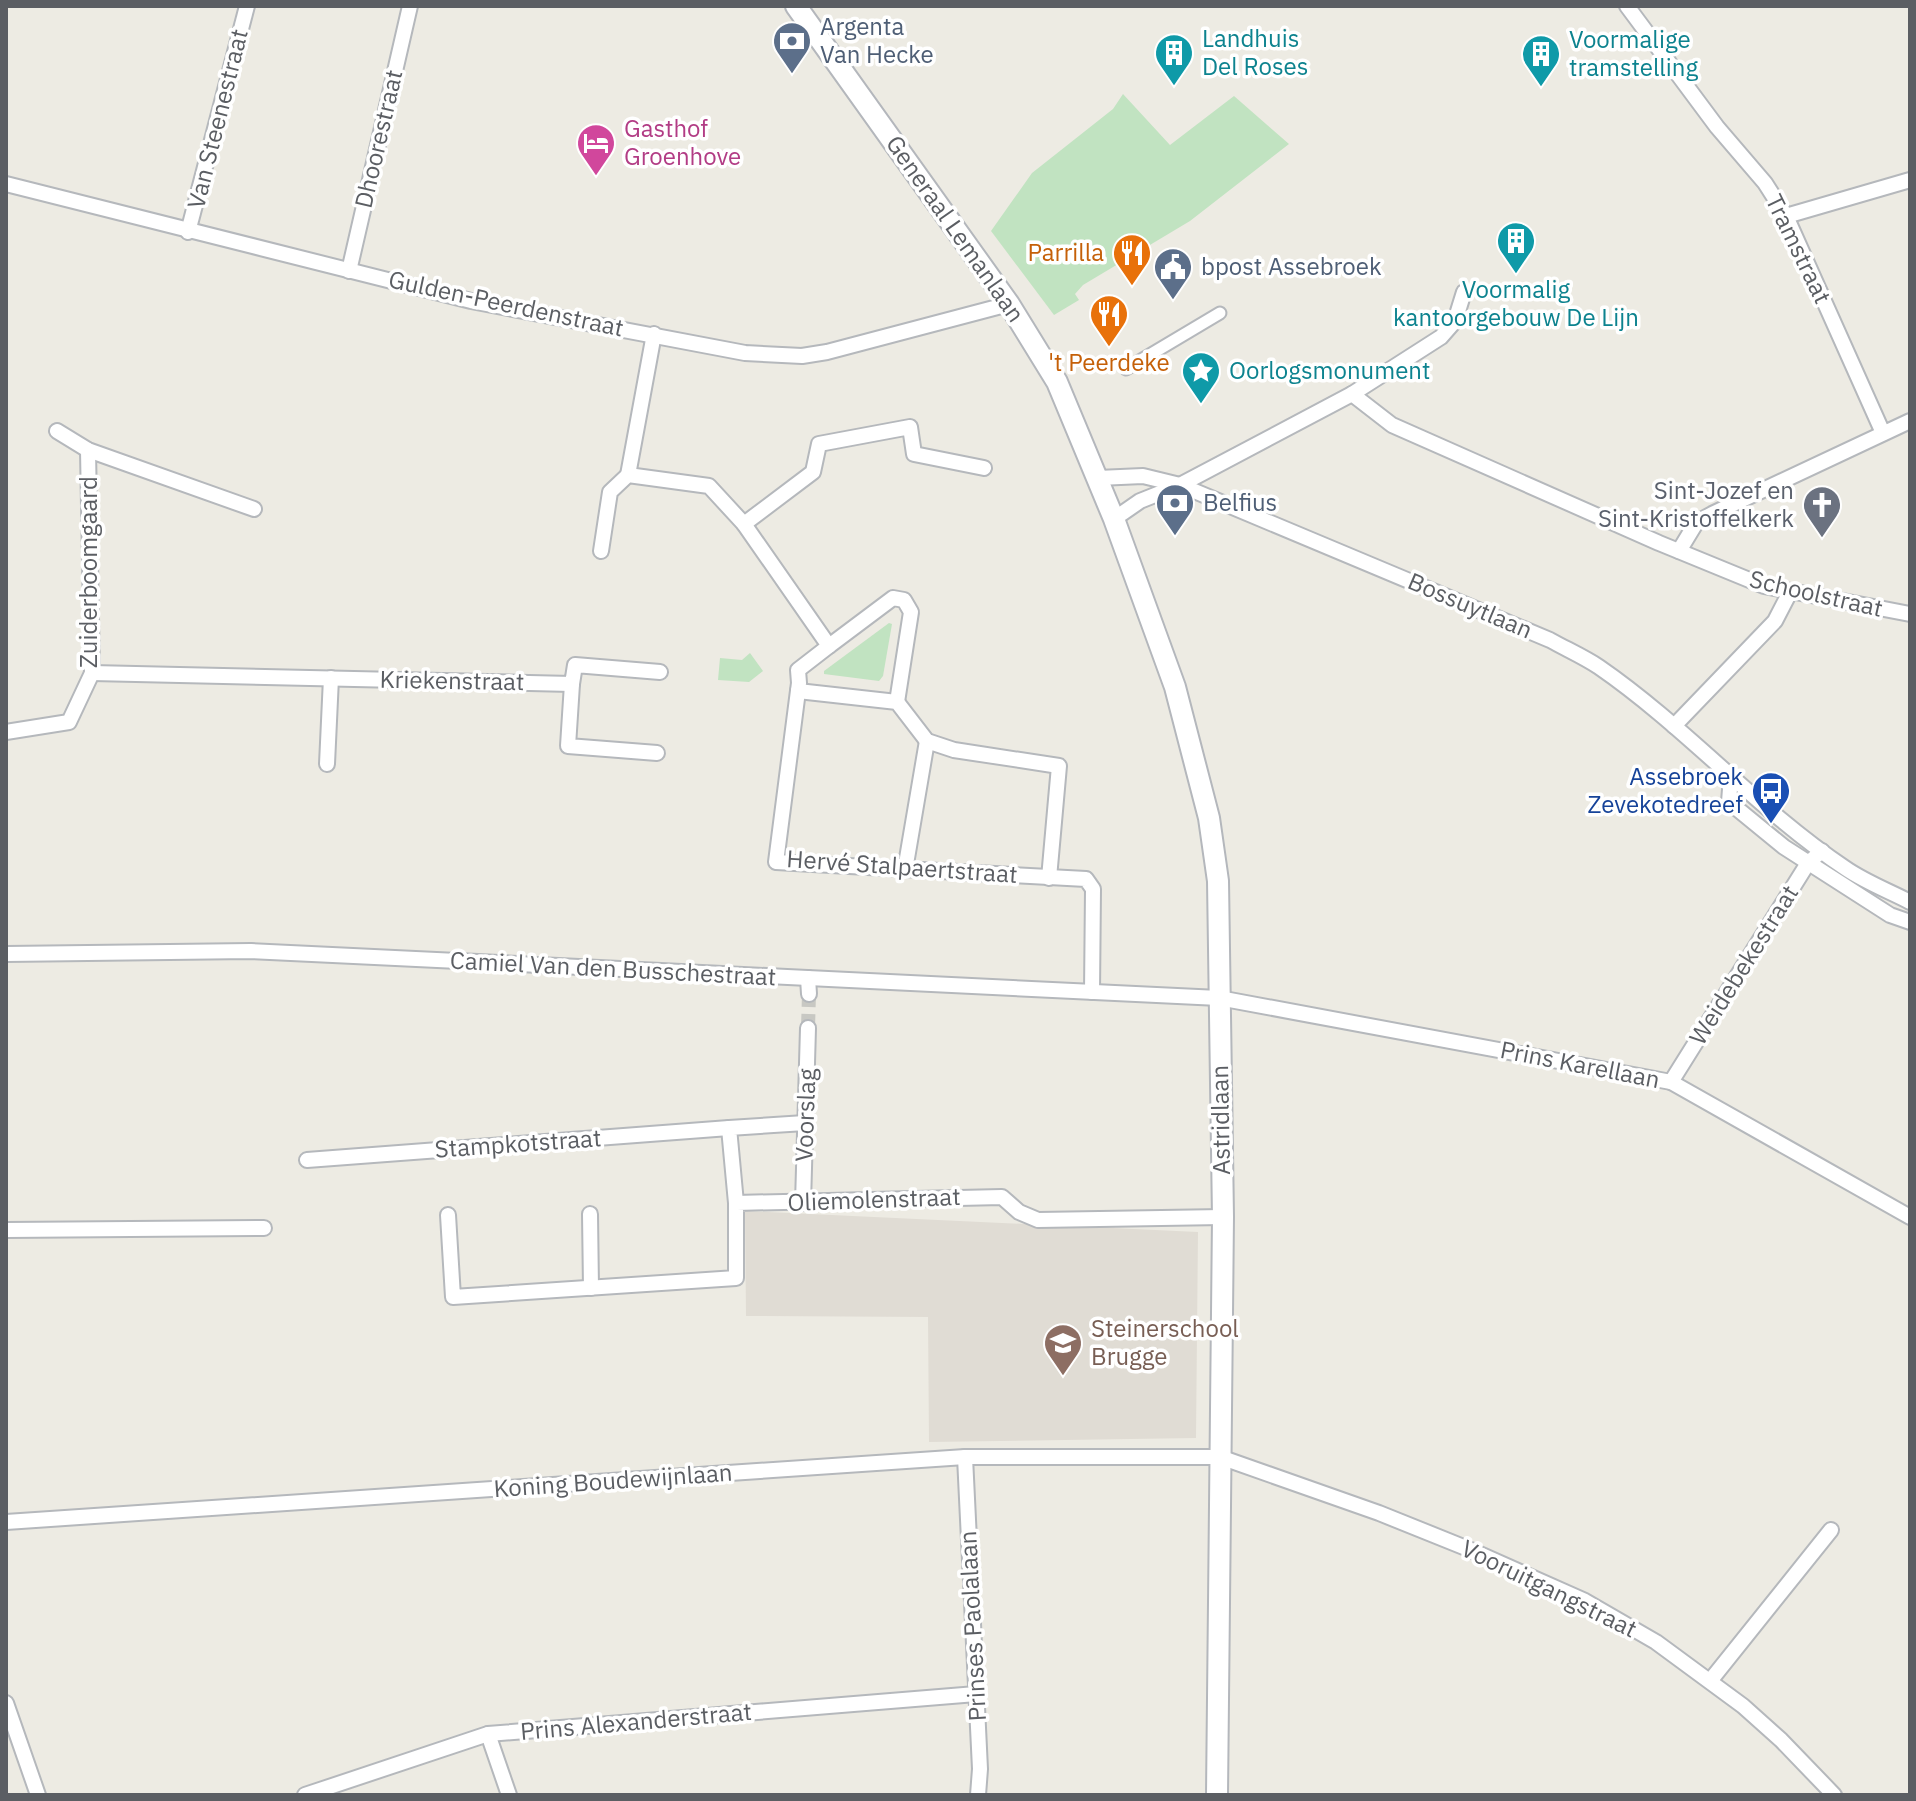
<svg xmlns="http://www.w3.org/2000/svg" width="1916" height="1801" viewBox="0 0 1916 1801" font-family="'IBM Plex Sans',sans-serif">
<rect width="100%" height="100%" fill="#edebe3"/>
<path fill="#e0dcd4" d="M745 1211 1198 1232 1196 1438 929 1442 928 1317 746 1316Z"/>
<g fill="#c1e3c1">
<path d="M1123 94 1170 145 1234 96 1289 144 1190 221 1083 285 1075 294 1079 300 1054 315 991 231 1032 173 1113 109Z"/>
<path d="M889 623 892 624 883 676 879 681 824 674V671Z"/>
<path d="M750 653 763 671 749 682 718 680 720 658 742 660Z"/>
</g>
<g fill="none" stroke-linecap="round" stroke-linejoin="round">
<path stroke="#c8c8c3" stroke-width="14" stroke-dasharray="14 7" stroke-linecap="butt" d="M808 1028 809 994"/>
<defs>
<path id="pedestrian" d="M1126 369 1220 313"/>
<g id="minor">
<path d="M1627 6 1717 127 1765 183 1786 216 1883 433"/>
<path d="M6 184 471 301 745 353 802 356 827 352 1009 304"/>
<path d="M1786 216 1910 180"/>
<path d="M188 232 247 6"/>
<path d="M349 271 410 6"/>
<path d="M1352 394 1392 425 1659 543 1764 586 1910 614"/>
<path d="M57 431 88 450 254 509"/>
<path d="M628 475 654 334"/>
<path d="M1098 478 1143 476 1180 485 1550 640C1566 649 1584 657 1599 667 1686 727 1757 809 1845 868 1865 882 1889 891 1910 902"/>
<path d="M1114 519 1140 501 1180 485 1352 394 1441 337 1455 321 1464 292"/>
<path d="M744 524 813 472 819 444 910 427 914 454 984 468"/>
<path d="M601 551 610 492 628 475 709 486 744 524 829 646 798 670 799 683 776 862 1086 879 1093 889 1092 992"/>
<path d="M1679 551 1696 523 1712 514 1910 421"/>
<path d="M829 646 893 598 904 600 911 612 897 702"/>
<path d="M92 673 572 684 575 665 660 672"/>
<path d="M572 684 568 746 657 753"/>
<path d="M798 691 897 702 927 741 954 750 1059 766 1049 878"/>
<path d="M1674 726 1775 621 1790 592"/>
<path d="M6 732 69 722 92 673 88 450"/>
<path d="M327 764 331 678"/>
<path d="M1731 776 1729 802 1784 847 1890 915 1910 922"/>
<path d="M905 870 927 741"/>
<path d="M6 954 251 951 1219 998 1671 1082 1910 1217"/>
<path d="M808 978 809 994"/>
<path d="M1671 1082 1808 863 1822 851"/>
<path d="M307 1160 729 1128"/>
<path d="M736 1203 729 1128 805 1123"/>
<path d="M803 1203 808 1028"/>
<path d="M590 1214 591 1288"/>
<path d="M448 1215 453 1297 736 1278V1203L1002 1197 1019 1212 1038 1220 1223 1217"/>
<path d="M6 1230 264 1228"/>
<path d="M965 1457 980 1769 978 1795"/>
<path d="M6 1522 965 1457H1220L1379 1513 1466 1548 1585 1601 1656 1642 1743 1706 1781 1740 1834 1795"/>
<path d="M1710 1681 1831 1530"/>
<path d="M6 1703 38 1795"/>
<path d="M488 1734 509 1795"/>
<path d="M305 1795 488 1734 976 1694"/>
</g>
<path id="secondary" d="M796 6 1009 304 1057 382 1114 519 1175 687 1209 818 1218 881 1223 1217 1217 1795"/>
</defs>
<use href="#pedestrian" stroke="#b5b8bc" stroke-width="15"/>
<use href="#minor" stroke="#b5b8bc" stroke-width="18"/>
<use href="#secondary" stroke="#b4b7bc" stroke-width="24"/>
<use href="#pedestrian" stroke="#fff" stroke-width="11"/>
<use href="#minor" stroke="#fff" stroke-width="14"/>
<use href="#secondary" stroke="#fff" stroke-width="20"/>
</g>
<defs>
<symbol id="bank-pin" viewBox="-11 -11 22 30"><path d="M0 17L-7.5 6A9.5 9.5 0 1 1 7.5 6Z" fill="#5c6f8a" stroke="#fff"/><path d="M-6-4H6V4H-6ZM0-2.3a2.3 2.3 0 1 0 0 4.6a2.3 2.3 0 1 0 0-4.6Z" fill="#fff"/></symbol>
<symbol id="building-pin" viewBox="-11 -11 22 30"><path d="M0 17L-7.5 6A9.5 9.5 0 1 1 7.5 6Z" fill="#0f9aa8" stroke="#fff"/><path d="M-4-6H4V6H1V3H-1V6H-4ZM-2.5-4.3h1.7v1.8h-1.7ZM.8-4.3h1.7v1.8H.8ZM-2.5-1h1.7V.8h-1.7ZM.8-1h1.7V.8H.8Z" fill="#fff"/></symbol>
<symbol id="hotel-pin" viewBox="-11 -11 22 30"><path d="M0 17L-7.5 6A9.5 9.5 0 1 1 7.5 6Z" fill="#d1479c" stroke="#fff"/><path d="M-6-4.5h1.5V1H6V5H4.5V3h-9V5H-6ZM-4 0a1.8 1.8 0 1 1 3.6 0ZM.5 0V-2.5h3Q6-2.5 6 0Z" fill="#fff"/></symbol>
<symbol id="restaurant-pin" viewBox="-11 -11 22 30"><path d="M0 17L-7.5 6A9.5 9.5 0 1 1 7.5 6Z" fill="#e8710a" stroke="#fff"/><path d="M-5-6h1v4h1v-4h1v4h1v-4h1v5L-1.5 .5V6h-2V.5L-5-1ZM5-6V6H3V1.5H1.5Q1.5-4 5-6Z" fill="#fff"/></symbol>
<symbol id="civic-pin" viewBox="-11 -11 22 30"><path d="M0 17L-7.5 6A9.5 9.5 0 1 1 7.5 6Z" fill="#5c6f8a" stroke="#fff"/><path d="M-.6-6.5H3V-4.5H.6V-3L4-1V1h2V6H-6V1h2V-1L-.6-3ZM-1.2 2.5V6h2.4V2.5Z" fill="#fff"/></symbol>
<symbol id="sight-pin" viewBox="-11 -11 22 30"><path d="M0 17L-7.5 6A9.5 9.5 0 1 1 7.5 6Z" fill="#0f9aa8" stroke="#fff"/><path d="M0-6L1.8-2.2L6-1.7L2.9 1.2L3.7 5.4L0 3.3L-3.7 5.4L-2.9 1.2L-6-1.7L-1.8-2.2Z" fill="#fff"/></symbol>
<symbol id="church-pin" viewBox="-11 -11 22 30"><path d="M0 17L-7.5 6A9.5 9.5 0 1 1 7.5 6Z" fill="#6b7280" stroke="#fff"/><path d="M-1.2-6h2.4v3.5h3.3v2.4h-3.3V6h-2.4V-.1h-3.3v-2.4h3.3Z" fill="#fff"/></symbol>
<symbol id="bus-pin" viewBox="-11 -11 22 30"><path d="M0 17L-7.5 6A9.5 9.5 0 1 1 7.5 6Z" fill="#1a4fb4" stroke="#fff"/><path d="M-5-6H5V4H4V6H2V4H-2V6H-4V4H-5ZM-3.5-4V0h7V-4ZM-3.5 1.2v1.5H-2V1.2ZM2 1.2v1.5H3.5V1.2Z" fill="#fff"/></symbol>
<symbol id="school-pin" viewBox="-11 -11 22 30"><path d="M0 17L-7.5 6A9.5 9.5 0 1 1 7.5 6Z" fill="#8d6e63" stroke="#fff"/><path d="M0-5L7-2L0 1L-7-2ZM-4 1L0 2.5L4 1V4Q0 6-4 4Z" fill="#fff"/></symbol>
</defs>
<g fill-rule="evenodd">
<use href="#bank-pin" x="770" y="19" width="44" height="60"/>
<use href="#building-pin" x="1152" y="31" width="44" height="60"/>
<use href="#building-pin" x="1519" y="32" width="44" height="60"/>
<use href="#hotel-pin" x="574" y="121" width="44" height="60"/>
<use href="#building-pin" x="1494" y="219" width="44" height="60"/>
<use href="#restaurant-pin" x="1110" y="231" width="44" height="60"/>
<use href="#civic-pin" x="1151" y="245" width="44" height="60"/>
<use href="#restaurant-pin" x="1087" y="292" width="44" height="60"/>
<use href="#sight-pin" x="1179" y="349" width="44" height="60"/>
<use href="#bank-pin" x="1153" y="481" width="44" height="60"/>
<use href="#church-pin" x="1800" y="483" width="44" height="60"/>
<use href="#bus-pin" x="1749" y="769" width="44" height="60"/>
<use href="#school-pin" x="1041" y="1321" width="44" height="60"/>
</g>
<g text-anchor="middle" stroke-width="7" stroke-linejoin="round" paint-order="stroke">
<g font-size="24" fill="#4e5e75" stroke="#fff" text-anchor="start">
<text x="820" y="35">Argenta<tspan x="820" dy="28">Van Hecke</tspan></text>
<text x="1201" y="275">bpost Assebroek</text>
<text x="1203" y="511">Belfius</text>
</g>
<g font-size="24" fill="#0d838f" stroke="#fff" text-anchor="start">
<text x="1202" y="47">Landhuis<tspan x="1202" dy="28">Del Roses</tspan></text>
<text x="1569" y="48">Voormalige<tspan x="1569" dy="28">tramstelling</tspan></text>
<text x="1516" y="298" text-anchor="middle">Voormalig<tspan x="1516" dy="28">kantoorgebouw De Lijn</tspan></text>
<text x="1229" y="379">Oorlogsmonument</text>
</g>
<g font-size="24" fill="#5b5e63" stroke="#fff">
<text transform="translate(218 119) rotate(-76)" y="8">Van Steenestraat</text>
<text transform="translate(379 139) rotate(-77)" y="8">Dhoorestraat</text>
<text transform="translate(955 229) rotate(55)" y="8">Generaal Lemanlaan</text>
<text transform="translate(1798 249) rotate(64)" y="8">Tramstraat</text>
<text transform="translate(506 304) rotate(12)" y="8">Gulden-Peerdenstraat</text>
<text transform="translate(89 572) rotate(-90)" y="8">Zuiderboomgaard</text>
<text transform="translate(1816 594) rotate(13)" y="8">Schoolstraat</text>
<text transform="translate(1470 606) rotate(23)" y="8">Bossuytlaan</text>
<text transform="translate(452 681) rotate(1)" y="8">Kriekenstraat</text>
<text transform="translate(902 867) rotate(4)" y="8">Hervé Stalpaertstraat</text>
<text transform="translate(1744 965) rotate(-58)" y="8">Weidebekestraat</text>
<text transform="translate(613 969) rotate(3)" y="8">Camiel Van den Busschestraat</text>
<text transform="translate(1580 1065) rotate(11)" y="8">Prins Karellaan</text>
<text transform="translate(806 1115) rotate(-88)" y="8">Voorslag</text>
<text transform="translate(1221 1120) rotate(-91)" y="8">Astridlaan</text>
<text transform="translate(518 1144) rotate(-4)" y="8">Stampkotstraat</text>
<text transform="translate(874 1200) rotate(-2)" y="8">Oliemolenstraat</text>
<text transform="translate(613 1481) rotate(-4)" y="8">Koning Boudewijnlaan</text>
<text transform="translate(1549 1589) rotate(26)" y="8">Vooruitgangstraat</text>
<text transform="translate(973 1626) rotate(-93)" y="8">Prinses Paolalaan</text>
<text transform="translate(636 1722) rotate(-5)" y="8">Prins Alexanderstraat</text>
</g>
<g font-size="24" fill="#b23c85" stroke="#fff" text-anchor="start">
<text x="624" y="137">Gasthof<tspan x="624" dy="28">Groenhove</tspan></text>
</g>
<g font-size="24" fill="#c56008" stroke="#fff" text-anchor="end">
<text x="1104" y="261">Parrilla</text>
<text x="1109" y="371" text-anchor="middle">'t Peerdeke</text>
</g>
<g font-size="24" fill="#5b616d" stroke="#fff" text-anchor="end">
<text x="1794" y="499">Sint-Jozef en<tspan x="1794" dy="28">Sint-Kristoffelkerk</tspan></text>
</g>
<g font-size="24" fill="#164399" stroke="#fff" text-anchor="end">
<text x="1743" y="785">Assebroek<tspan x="1743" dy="28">Zevekotedreef</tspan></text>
</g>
<g font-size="24" fill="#785e54" stroke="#fff" text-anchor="start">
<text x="1091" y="1337">Steinerschool<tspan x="1091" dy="28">Brugge</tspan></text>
</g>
</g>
<rect width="1916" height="1801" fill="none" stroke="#5b5e63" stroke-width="16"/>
</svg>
